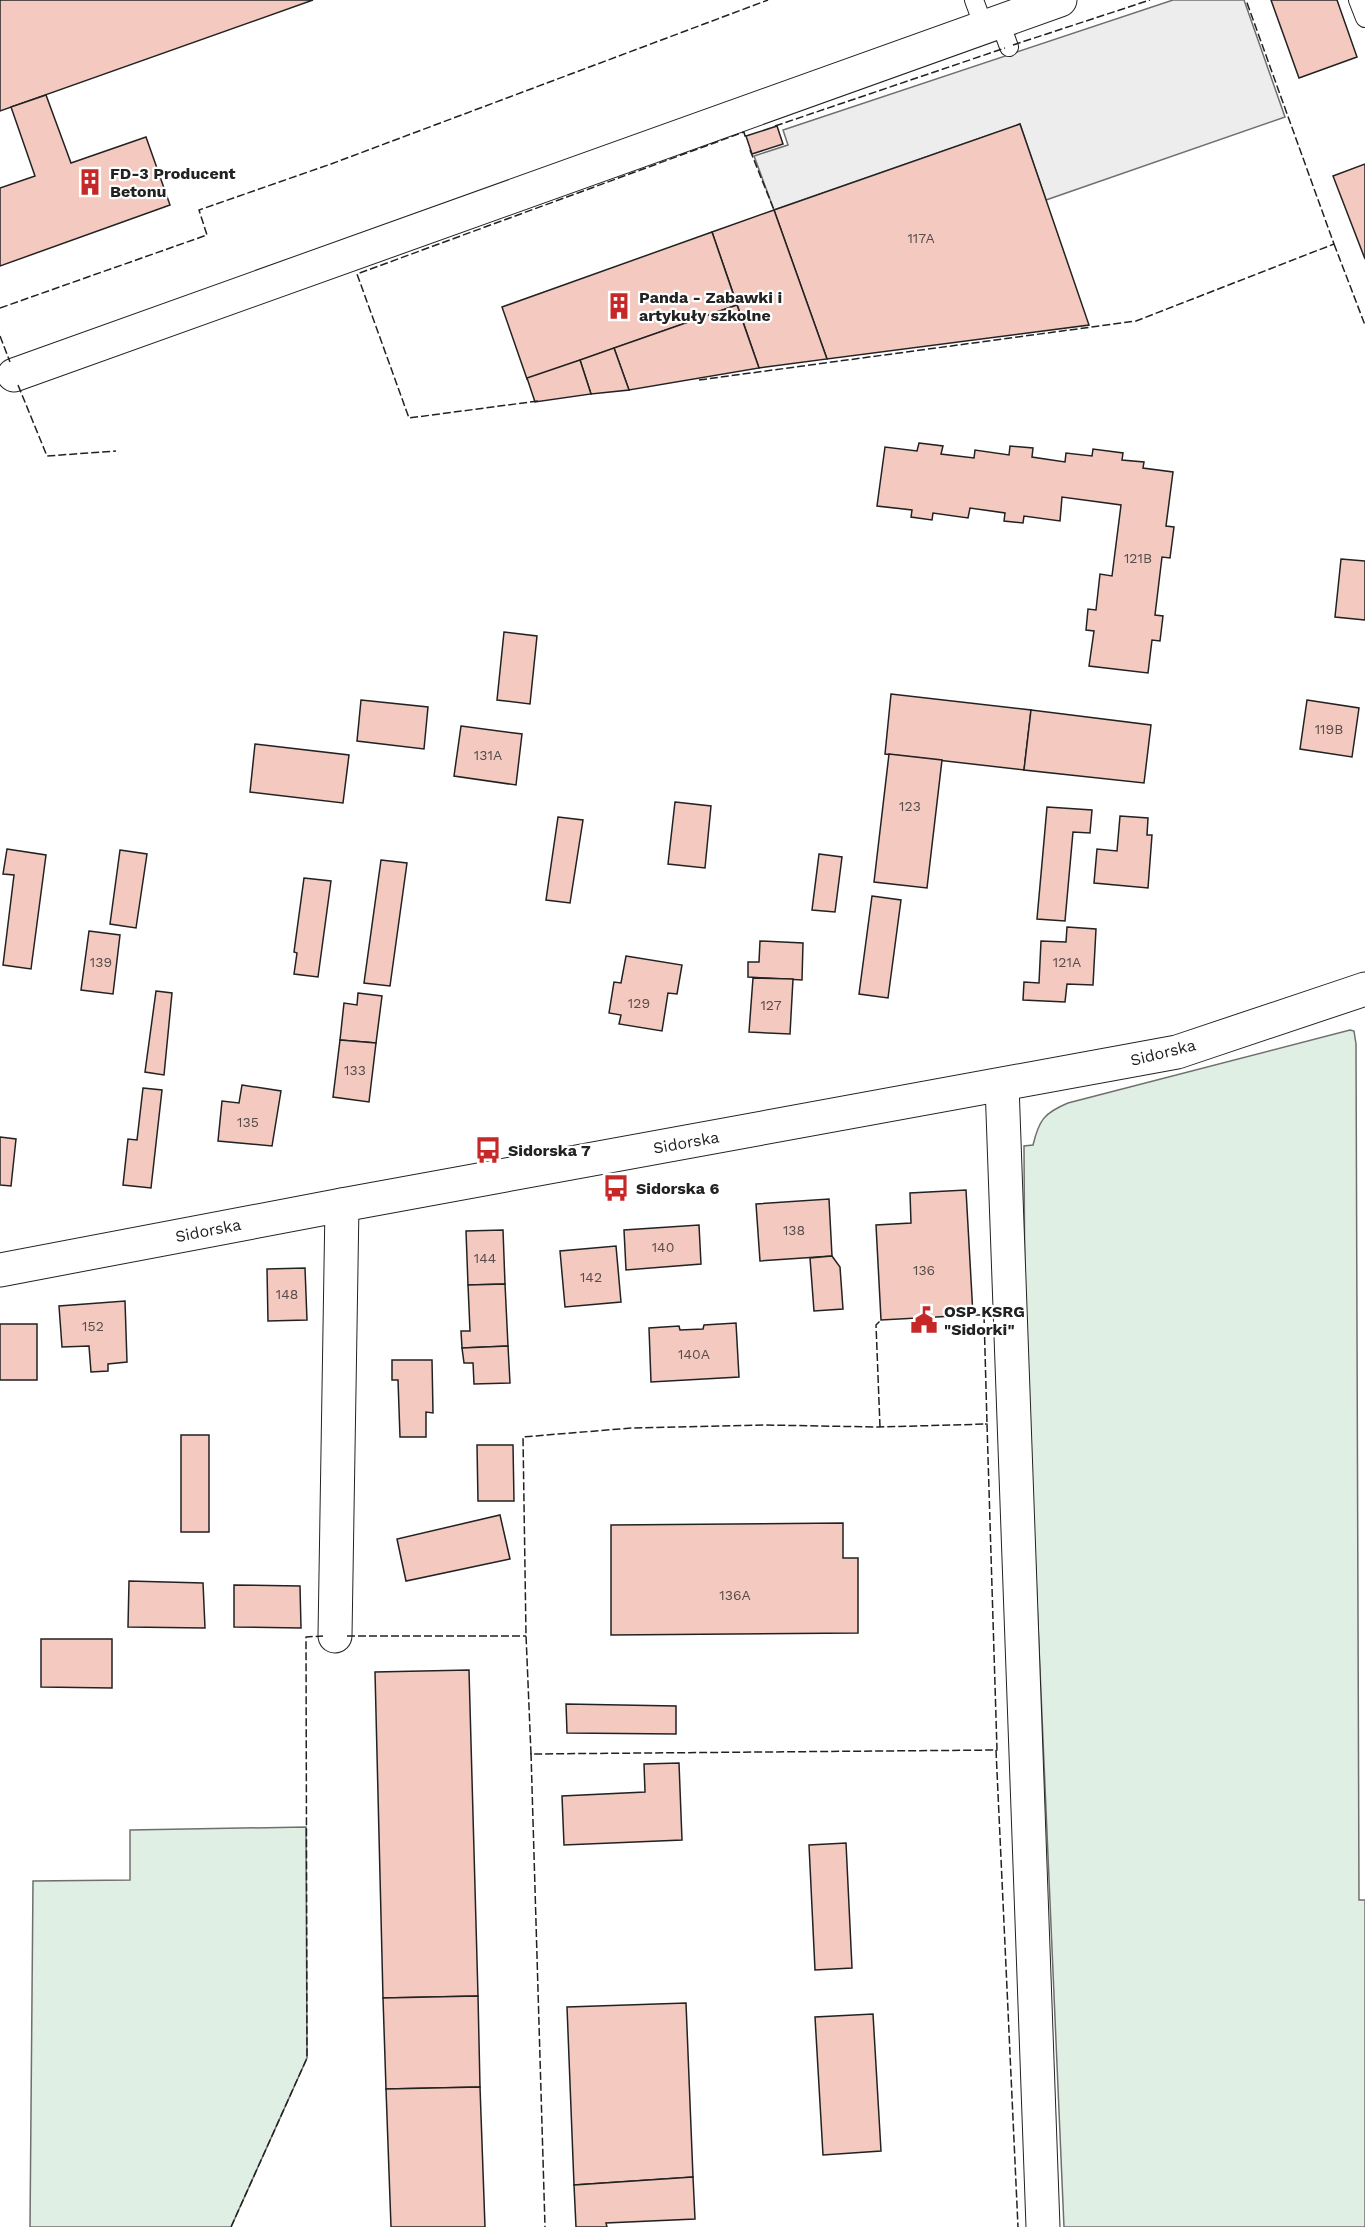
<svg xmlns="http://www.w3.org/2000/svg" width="1365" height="2227" viewBox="0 0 1365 2227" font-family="'Work Sans',sans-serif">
<rect width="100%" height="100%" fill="#fff"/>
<g fill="#e0efe3" stroke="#6f6f6f" stroke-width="1.5">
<path d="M1350 1030 1354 1031 1356 1044 1359 1900H1365V2227H1064L1025 1322 1024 1146 1033 1145C1039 1120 1044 1113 1068 1103Z"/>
<path d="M306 1827 307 2058 231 2227H30L33 1881 130 1880V1830Z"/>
</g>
<path fill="#ededed" stroke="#6f6f6f" stroke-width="1.5" d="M1173 0H1244L1285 117 1046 200 1020 124 774 210 754 156 788 145 783 130Z"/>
<g fill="#f3c9c0" stroke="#222" stroke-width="1.5">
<path d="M0 0H313L0 111Z"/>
<path d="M1271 0H1337L1357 57 1299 78Z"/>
<path d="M46 95 71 163 146 137 170 205 0 266V188L35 176 11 107Z"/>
<path d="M1020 124 1089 325 827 359 774 210Z"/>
<path d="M777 126 783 144 752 154 746 136Z"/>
<path d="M1365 164V259L1333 176Z"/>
<path d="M774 210 827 359 759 368 712 232Z"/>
<path d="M712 232 737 305 527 379 502 307Z"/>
<path d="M737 305 759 368 629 390 614 348Z"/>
<path d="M614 348 629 390 591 394 580 360Z"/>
<path d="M580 360 591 394 535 402 527 378Z"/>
<path d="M919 443 943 446 941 454 974 458 975 450 1009 455 1010 446 1033 448 1032 457 1065 462 1066 453 1092 456 1093 449 1123 453 1122 460 1144 462 1143 468 1173 472 1166 526 1174 527 1170 558 1162 557 1155 615 1163 616 1160 641 1152 640 1148 673 1089 666 1094 631 1086 630 1088 609 1096 610 1100 574 1112 576 1121 505 1062 497 1060 521 1024 516 1023 523 1004 521 1005 513 970 508 968 518 933 513 932 520 911 517 912 510 877 506 885 447 917 451Z"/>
<path d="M1341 559 1365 561V620L1335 617Z"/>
<path d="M504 632 537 636 530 704 497 700Z"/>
<path d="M891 694 1031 710 1024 770 885 754Z"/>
<path d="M361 700 428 707 424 749 357 741Z"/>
<path d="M1307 700 1359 708 1352 757 1300 749Z"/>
<path d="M1031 710 1151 725 1144 783 1024 770Z"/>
<path d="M461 726 522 734 516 785 454 776Z"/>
<path d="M255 744 349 755 343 803 250 792Z"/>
<path d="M889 754 942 760 927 888 874 882Z"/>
<path d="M675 802 711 806 705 868 668 864Z"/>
<path d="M1047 807 1092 810 1090 833 1073 832 1065 921 1037 919Z"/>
<path d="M1120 816 1148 818 1147 835H1152L1148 888 1094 883 1097 849 1117 851Z"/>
<path d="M558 817 583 820 570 903 546 900Z"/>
<path d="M7 849 46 855 31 969 3 965 14 875 3 874Z"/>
<path d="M120 850 147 854 136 928 110 924Z"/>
<path d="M819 854 842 857 835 912 812 910Z"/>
<path d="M381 860 407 863 390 986 364 983Z"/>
<path d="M304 878 331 881 318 977 294 974 297 953 294 952Z"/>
<path d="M872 896 901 900 888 998 859 994Z"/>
<path d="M1067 927 1096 929 1093 985 1067 984 1065 1002 1023 1000 1024 982 1039 983 1041 941 1066 942Z"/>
<path d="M89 931 120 935 113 994 81 990Z"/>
<path d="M760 941 803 943 802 980 748 977V962H759Z"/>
<path d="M626 956 682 965 677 994 668 993 662 1031 619 1024 621 1015 609 1013 614 982 621 983Z"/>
<path d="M753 978 793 979 790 1034 749 1032Z"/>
<path d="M156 991 172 993 164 1075 145 1072Z"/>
<path d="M358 993 382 996 376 1043 340 1040 344 1003 357 1005Z"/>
<path d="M340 1040 376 1043 369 1102 333 1097Z"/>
<path d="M242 1085 281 1091 272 1146 218 1141 222 1101 239 1103Z"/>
<path d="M143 1088 162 1090 151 1188 123 1185 128 1139 137 1140Z"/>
<path d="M0 1137 16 1139 11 1186 0 1185Z"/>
<path d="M966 1190 973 1315 881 1320 876 1225 911 1223 910 1193Z"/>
<path d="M829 1199 832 1256 760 1261 756 1204Z"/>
<path d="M699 1225 701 1264 626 1270 624 1230Z"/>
<path d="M503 1230 505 1284 468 1285 466 1231Z"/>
<path d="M616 1246 621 1302 565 1307 560 1251Z"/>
<path d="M832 1256 840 1267 843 1309 814 1311 810 1258Z"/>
<path d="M305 1268 307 1320 268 1321 267 1269Z"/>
<path d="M505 1284 508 1346 462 1348 461 1331H470L468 1285Z"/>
<path d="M125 1301 127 1362 108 1364V1371L91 1372 89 1346 62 1347 59 1306Z"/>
<path d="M736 1323 739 1377 651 1382 649 1328 679 1326 680 1330 703 1329 704 1325Z"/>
<rect x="0" y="1324" width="37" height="56"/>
<path d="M508 1346 510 1383 474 1384 473 1363H464L462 1348Z"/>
<path d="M392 1360H432L433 1413 426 1412V1437H400L398 1380H392Z"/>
<rect x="181" y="1435" width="28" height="97"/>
<path d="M477 1445H513L514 1501H478Z"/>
<path d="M500 1515 510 1559 406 1581 397 1539Z"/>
<path d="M843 1523V1558H858V1633L611 1635V1525Z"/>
<path d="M129 1581 203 1583 205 1628 128 1627Z"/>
<path d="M234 1585 300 1586 301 1628 234 1627Z"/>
<path d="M41 1639H112V1688L41 1687Z"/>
<path d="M469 1670 478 1996 383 1998 375 1672Z"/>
<path d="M566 1704 676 1706V1734L567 1733Z"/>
<path d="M679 1763 682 1840 564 1845 562 1796 645 1792 644 1764Z"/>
<path d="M846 1843 852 1968 815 1970 809 1845Z"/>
<path d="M478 1996 480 2087 386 2089 383 1998Z"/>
<path d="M686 2003 693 2177 574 2185 567 2007Z"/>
<path d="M873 2014 881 2151 823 2155 815 2017Z"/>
<path d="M480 2087 485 2227H391L386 2089Z"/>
<path d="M693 2177 695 2219 606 2223 607 2227H576L574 2185Z"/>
</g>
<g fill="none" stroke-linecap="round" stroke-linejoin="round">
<defs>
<g id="service">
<path d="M974 0 984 27"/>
<path d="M1358 0 1365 18"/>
<path d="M1000 22 1009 47"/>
</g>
<g id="minor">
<path d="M14 375 1060 0"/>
<path d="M1002 1085 1043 2227"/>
<path d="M335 1636 342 1205"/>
</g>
<path id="tertiary" d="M0 1270 342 1205 1177 1052 1365 989"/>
</defs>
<use href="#service" stroke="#222" stroke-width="20"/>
<use href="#minor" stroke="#222" stroke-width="35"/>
<use href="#tertiary" stroke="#222" stroke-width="35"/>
<use href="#service" stroke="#fff" stroke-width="18"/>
<use href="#minor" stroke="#fff" stroke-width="33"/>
<use href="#tertiary" stroke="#fff" stroke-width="33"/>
<g stroke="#222" stroke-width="1.5" stroke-dasharray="8 3" stroke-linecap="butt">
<path d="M1013 45 1150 0"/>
<path d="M775 126 1005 48"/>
<path d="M750 150 774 210"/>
<path d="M1334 244 1365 325"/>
<path d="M0 308 207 235 199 210 331 164 768 0"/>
<path d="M0 336 10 362"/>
<path d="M699 380 1136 321 1334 244 1246 0"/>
<path d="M18 385 47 456 116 451"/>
<path d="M538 401 409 418 357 274 744 132 745 136 749 135"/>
<path d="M973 1315H984L987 1424H985"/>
<path d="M987 1424 997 1750 531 1754 526 1635 523 1437 631 1428 764 1425 879 1427Z"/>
<path d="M880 1427 876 1325 881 1320"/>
<path d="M347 1636H526"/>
<path d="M996 1750 1018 2227"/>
<path d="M531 1753 545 2227"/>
<path d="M231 2227 307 2058 306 1637 323 1636"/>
</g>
</g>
<defs>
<symbol id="building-bare" viewBox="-9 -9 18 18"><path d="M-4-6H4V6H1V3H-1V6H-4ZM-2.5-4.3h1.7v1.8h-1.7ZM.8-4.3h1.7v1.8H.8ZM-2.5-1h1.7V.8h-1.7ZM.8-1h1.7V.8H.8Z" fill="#c62828" stroke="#fff" stroke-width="2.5" paint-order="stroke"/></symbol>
<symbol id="bus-bare" viewBox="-9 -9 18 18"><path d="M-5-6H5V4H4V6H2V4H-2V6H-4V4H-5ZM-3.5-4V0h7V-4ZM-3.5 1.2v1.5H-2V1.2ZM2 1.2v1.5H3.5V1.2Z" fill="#c62828" stroke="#fff" stroke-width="2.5" paint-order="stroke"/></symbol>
<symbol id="civic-bare" viewBox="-9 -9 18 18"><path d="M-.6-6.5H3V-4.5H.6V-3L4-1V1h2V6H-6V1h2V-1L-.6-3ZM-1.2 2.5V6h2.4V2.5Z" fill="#c62828" stroke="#fff" stroke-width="2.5" paint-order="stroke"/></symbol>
</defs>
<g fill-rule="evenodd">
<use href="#building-bare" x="71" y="163" width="38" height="38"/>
<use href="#building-bare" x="600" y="287" width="38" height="38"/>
<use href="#bus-bare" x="469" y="1131" width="38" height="38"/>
<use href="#bus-bare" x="597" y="1169" width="38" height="38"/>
<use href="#civic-bare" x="905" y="1301" width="38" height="38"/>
</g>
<g text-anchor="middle" stroke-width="4.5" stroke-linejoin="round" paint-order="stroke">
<g font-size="14" fill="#564c4a">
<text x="921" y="243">117A</text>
<text x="1138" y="563">121B</text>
<text x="1329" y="734">119B</text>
<text x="488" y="760">131A</text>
<text x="910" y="811">123</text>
<text x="101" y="967">139</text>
<text x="1067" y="967">121A</text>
<text x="639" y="1008">129</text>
<text x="771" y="1010">127</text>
<text x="355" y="1075">133</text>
<text x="248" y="1127">135</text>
<text x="794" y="1235">138</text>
<text x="663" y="1252">140</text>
<text x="485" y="1263">144</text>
<text x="924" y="1275">136</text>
<text x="591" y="1282">142</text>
<text x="287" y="1299">148</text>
<text x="93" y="1331">152</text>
<text x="694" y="1359">140A</text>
<text x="735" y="1600">136A</text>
</g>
<g font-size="16" font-weight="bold" fill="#222" stroke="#fff" text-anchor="start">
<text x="110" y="179">FD-3 Producent<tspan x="110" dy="18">Betonu</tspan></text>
<text x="639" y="303">Panda - Zabawki i<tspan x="639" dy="18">artykuły szkolne</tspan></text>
<text x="508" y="1156">Sidorska 7</text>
<text x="636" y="1194">Sidorska 6</text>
<text x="944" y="1317">OSP KSRG<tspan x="944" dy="18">"Sidorki"</tspan></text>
</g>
<g font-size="16" fill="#222" stroke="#fff">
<text transform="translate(1163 1052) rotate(-14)" y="6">Sidorska</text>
<text transform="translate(686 1142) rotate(-10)" y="6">Sidorska</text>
<text transform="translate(208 1230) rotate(-11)" y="6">Sidorska</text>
</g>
</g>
</svg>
